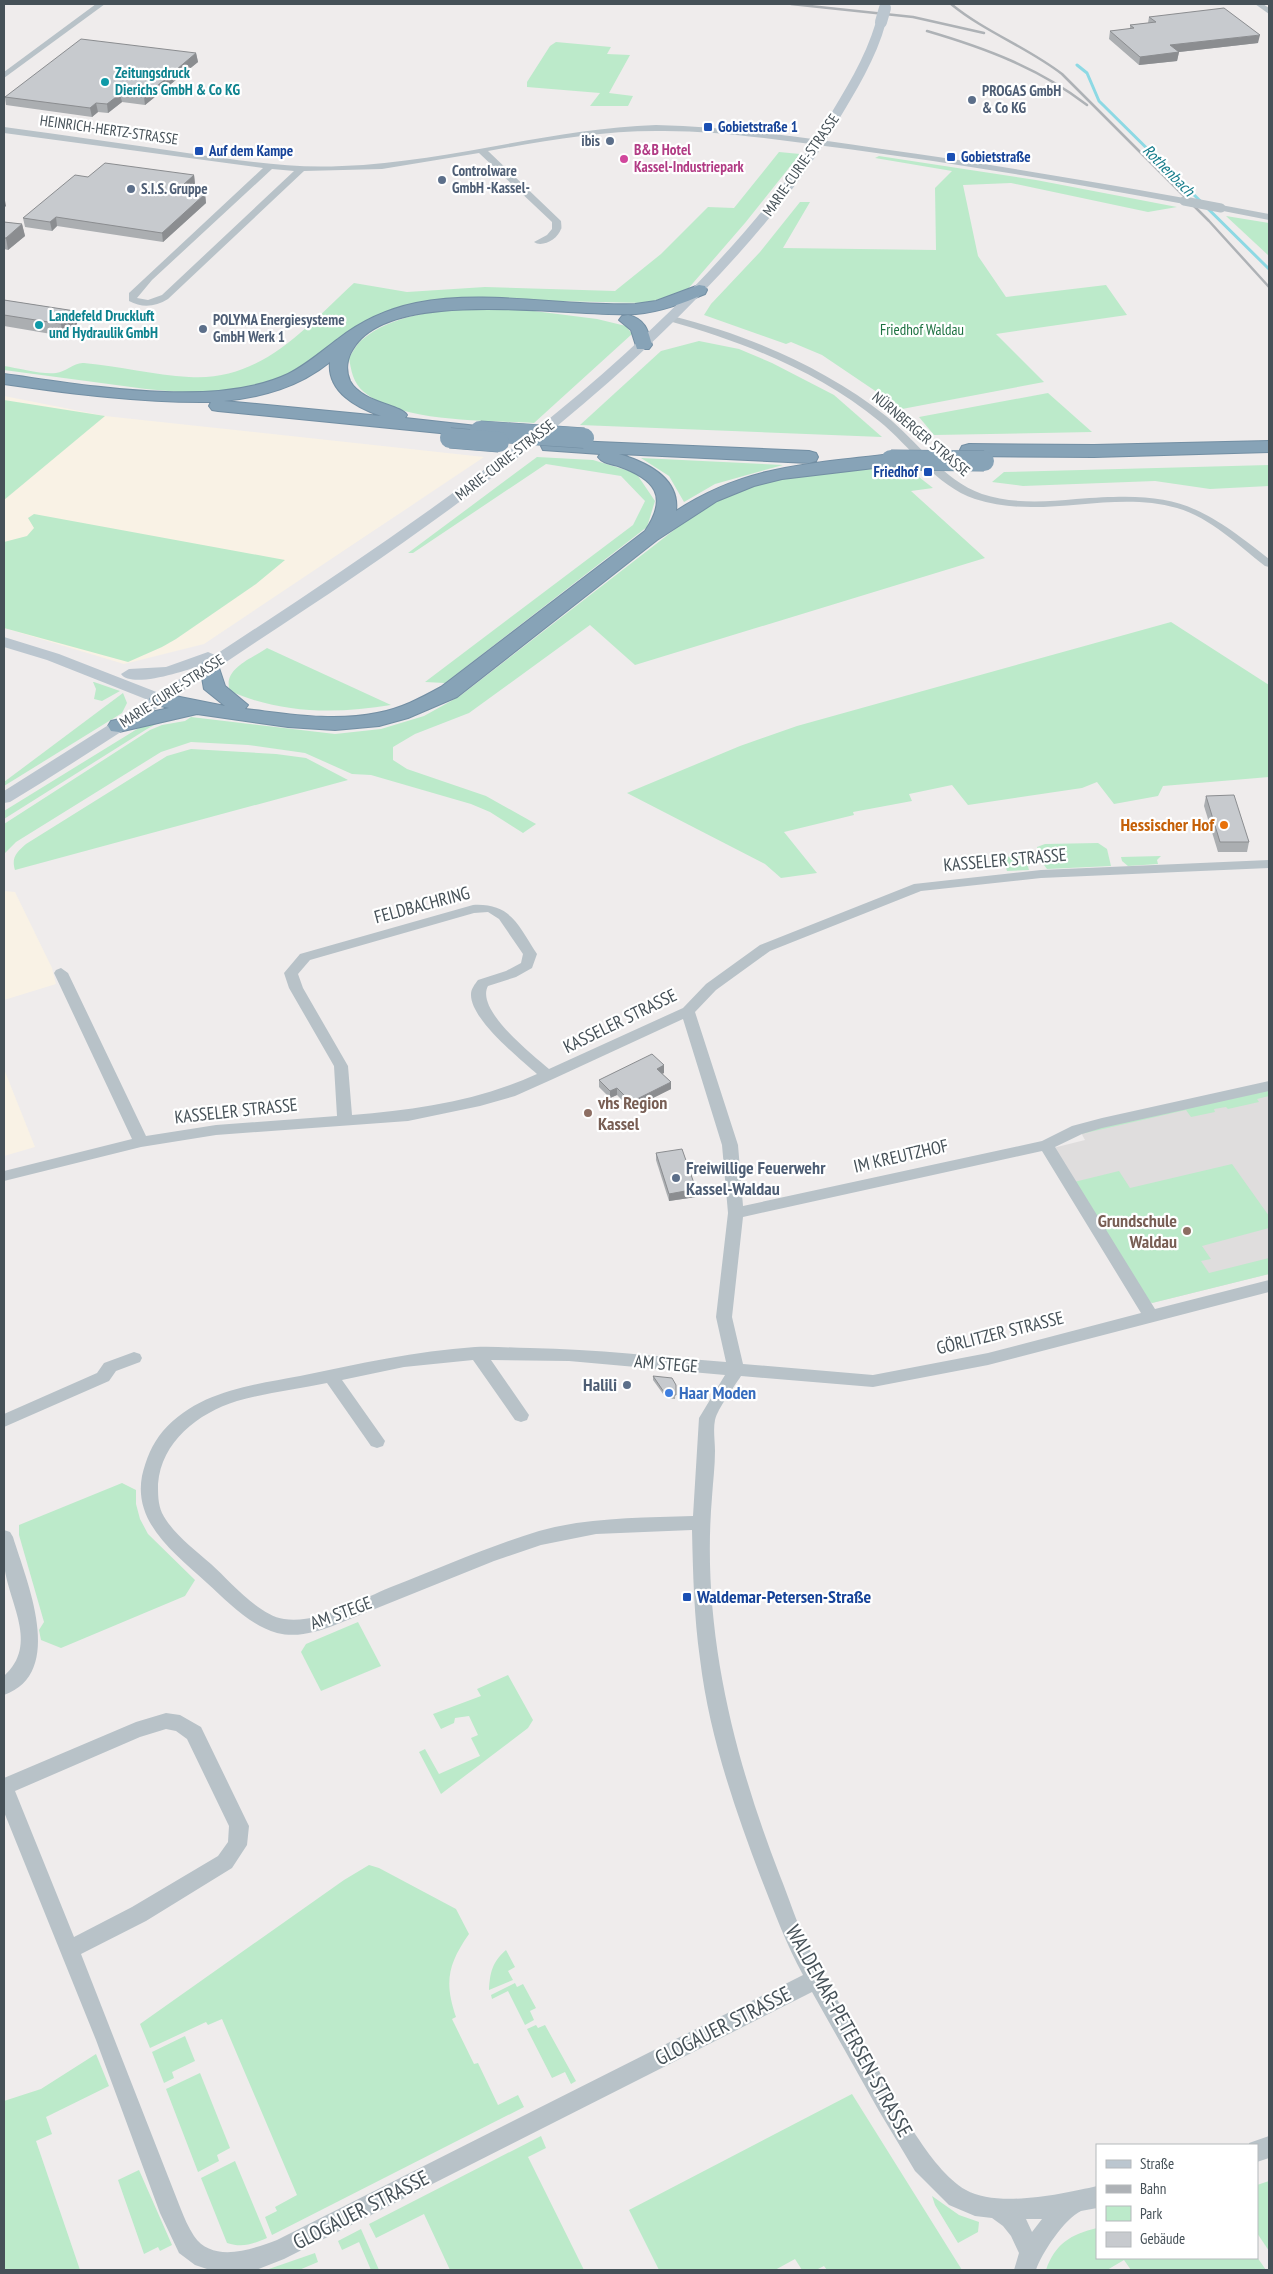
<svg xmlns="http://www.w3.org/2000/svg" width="1273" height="2274" viewBox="0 0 1273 2274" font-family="'PT Sans Narrow',sans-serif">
<rect width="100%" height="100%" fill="#efecec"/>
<g fill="#f9f2e5">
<path d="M4 396 105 416 484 457 204 644 124 664 4 628Z"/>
<path d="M4 891 15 892 52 968 56 984 4 1000Z"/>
<path d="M4 1069 35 1147 4 1156Z"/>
</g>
<path fill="#dfdddd" d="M1269 1089V1274L1152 1303 1053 1148 1085 1140 1080 1131Z"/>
<g fill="#bceaca">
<path d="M556 42 611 47 607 54 630 55 609 93 633 96 628 106H590L600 93 527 87V82L550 46Z"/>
<path d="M779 152 800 154 745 223 687 290 647 303 459 299 361 325 344 334 305 367 275 381 244 390 190 393 146 389 4 370V366C18 368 43 375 56 373 66 372 74 362 84 363 119 366 154 375 189 377 261 382 305 328 354 283L407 292 485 287 615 291 661 254 708 207 734 208Z"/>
<path d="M879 156 1036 180 1177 207 1148 212 1011 183 963 185 978 256 1006 297 1106 285 1127 315 996 334 1044 382 902 409 822 355 791 342 786 344 704 315 711 304 760 252 800 202H810L783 248 936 250 935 188 952 171 875 158Z"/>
<path d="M1226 216 1269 223V256Z"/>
<path d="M461 308 526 310 597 319 626 326 632 334 534 423C486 420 400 423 364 392 353 383 351 370 349 358 353 352 357 343 363 339 391 316 427 313 461 308Z"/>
<path d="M699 341 739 349 772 363 834 395 882 437 580 425 661 351Z"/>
<path d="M1048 393 1092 432 934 435 919 417Z"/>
<path d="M4 400 105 416 4 500Z"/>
<path d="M537 457 593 460 636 473 655 501 647 527 445 683 425 682 633 525 645 501 621 476 546 464 413 553H408Z"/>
<path d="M641 458 783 465 715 484 684 502 669 476Z"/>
<path d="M1269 465V486L1210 489 1155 481 1023 486 992 482 1004 472Z"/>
<path d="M878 469 910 470 933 488 911 491 985 558 635 665 590 625 469 713 415 734 393 747V760L407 769 486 796 536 824 523 833 490 812 471 804 371 775 352 774 305 753 248 745 191 742 161 752 16 842 4 854V824L150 730 162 725 185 721 191 717 335 734 381 729 424 716 460 696 687 520C701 512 713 503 727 496 774 473 827 471 878 469Z"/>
<path d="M34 514 285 560 256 584 176 639 162 647 128 662 4 628V542L27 536 34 528 28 518Z"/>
<path d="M1171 622 1269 685V777L1163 786 1158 796 1114 804 1097 782 1082 788 968 805 952 785 909 794 912 801 853 812 854 815 784 832 817 873 781 878 765 864 627 793 740 746 797 726Z"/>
<path d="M267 648 391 705C337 714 281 714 230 691 222 669 251 659 267 648Z"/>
<path d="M93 682H94L120 691 102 701 94 699 96 689Z"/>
<path d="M123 693 127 703 122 713 4 786V782Z"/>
<path d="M160 722 147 729 4 819V811L142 726Z"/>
<path d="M191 749 276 754 306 758 348 780 15 870C11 857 17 852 26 844L167 756Z"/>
<path d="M1098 843 1107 849 1111 866 1047 869 1041 861 1037 847 1045 844Z"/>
<path d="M1025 856 1029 870 1007 871 1003 857Z"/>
<path d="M1161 856 1157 860 1158 864 1128 866 1122 861 1121 857Z"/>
<path d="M1269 1089V1096L1257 1099 1259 1102 1228 1109 1226 1107 1214 1109 1215 1112 1191 1117 1186 1110 1081 1134 1080 1131Z"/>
<path d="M1232 1164 1269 1216V1228L1202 1246 1211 1259 1201 1261 1209 1273 1269 1258V1274L1152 1303 1145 1298 1074 1182 1119 1171 1130 1188Z"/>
<path d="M122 1483 136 1490V1504L140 1519 148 1534 195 1580 185 1596 61 1648 41 1640 39 1630 44 1622 19 1535V1525Z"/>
<path d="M358 1622 381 1666 321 1691 301 1652 306 1644Z"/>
<path d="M508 1675 533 1720 528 1728 441 1794 419 1752 425 1749 439 1774 480 1756 471 1738 478 1735 469 1716 455 1718 454 1723 441 1729 433 1714 481 1696 477 1689Z"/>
<path d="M369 1865 379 1868 456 1909 469 1934C448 1964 444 1982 456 2017L452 2019 474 2064 478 2063 498 2105 518 2095 524 2107 272 2235 265 2217 277 2211 275 2207 297 2195 222 2019 208 2025 206 2022 150 2048 140 2024 344 1880Z"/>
<path d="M506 1950 515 1967 508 1971 513 1980 489 1990C490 1973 492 1962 506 1950Z"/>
<path d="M515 1983 517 1987 523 1984 536 2008 530 2011 534 2020 525 2025 508 1991 492 1999 491 1995Z"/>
<path d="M536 2025 538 2028 545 2025 576 2081 571 2084 565 2072 552 2078 527 2029Z"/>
<path d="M185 2036 195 2061 172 2072 174 2078 164 2083 152 2052Z"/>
<path d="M96 2054 109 2086 46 2117 52 2134 36 2141 80 2270H4V2101L41 2089Z"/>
<path d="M200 2073 230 2148 217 2155 219 2161 198 2172 166 2089Z"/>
<path d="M852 2094 962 2270H827L824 2266 816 2270H802L795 2259 775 2270H659L629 2210Z"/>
<path d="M541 2136 546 2148 528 2157 584 2270H450L424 2214 376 2238 369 2224Z"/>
<path d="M235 2161 267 2238C252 2244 243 2248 227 2243L201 2178Z"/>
<path d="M139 2170 172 2245 160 2251 158 2247 144 2254 118 2180Z"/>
<path d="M1269 2181V2251L1257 2233V2185Z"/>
<path d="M932 2196 959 2215 979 2222 978 2232 958 2243 935 2205Z"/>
<path d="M1097 2228V2258L1257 2257 1266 2270H1131L1124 2260 1107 2270H1046C1055 2244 1071 2234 1097 2228Z"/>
<path d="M361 2229 379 2270H371L359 2242 342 2250 338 2241Z"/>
<path d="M315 2253 318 2262 299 2270H266Z"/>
</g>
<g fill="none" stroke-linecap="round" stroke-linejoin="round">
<path stroke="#8dd9e4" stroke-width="3" d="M1077 65 1087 73 1099 101 1269 269"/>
<defs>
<g id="highway">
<path d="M699 285 705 286 707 290 705 294C683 303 661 312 636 314 572 318 390 285 353 349 347 358 345 370 350 381 362 403 400 404 407 415L405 418 486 427 489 431 486 435 480 437 218 411 212 410 209 406 211 402C142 403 73 394 4 384V374C85 385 214 409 288 374 306 365 322 351 338 339 361 321 387 309 416 303 488 289 563 307 635 304L656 301ZM330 362C327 392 357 408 381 416L224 401C263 397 299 387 330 362Z"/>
<path d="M628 315C645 319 648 330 652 345L649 349H637L631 330 619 320 622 316Z"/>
<path d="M550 440 809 451 816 453 818 457 816 461 809 463 619 454C646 462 680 478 676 511 746 465 810 464 891 454L898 456 900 460 898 464 891 466 782 479 754 486 717 501 657 540 457 697 408 718 379 726 335 730 288 727 197 714 119 732 111 731 108 726 111 721 169 708 152 704 149 699 152 694 160 693 225 706 204 689 200 666 203 662 210 660 217 662 225 686 248 705 245 709C289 714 333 722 377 713 400 709 421 698 441 687L645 531C669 496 655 479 618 466 611 464 602 463 598 457L600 454 543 450 541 446 543 442Z"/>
<path d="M1269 441V452L1094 457 969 456 962 454 960 450 962 446 969 444 1094 445Z"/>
</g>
</defs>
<use href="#highway" stroke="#728ea3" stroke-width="2"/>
<g fill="#b8c2c8" fill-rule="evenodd">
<path d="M96 4H105L4 78V72Z"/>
<path d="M1255 4H1263L1269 8V14Z"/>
<path d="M656 125C732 127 807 138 882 149 983 163 1084 180 1184 198L1189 201 1184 204C1072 183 960 164 848 149 784 141 720 130 656 131 599 131 543 141 488 151L561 221C561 222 562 229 561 229 558 239 542 248 534 242L547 235 552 229V222L479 153 382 169 304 171 168 299C155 307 142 308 129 301V293L263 168 4 133V127C65 135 126 144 187 153 238 160 290 169 342 166 448 162 548 129 656 125ZM272 169 294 171 162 295 148 300 137 298 152 280Z"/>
<path d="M1221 205 1269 214V220L1218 210 1216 208Z"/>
<path d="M672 316C748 335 824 367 886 416 917 441 943 480 982 494 1012 504 1045 502 1076 499 1171 492 1194 499 1269 559V567L1265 566C1238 545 1211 518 1177 508 1111 489 1042 521 975 499 936 486 910 446 879 421 818 371 743 342 669 321L667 319Z"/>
<path d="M1269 860V868L1041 878 921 891 770 951 716 990 695 1012 738 1145 743 1206 1042 1141 1072 1126 1102 1118 1269 1081V1091L1102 1128 1082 1134 1055 1147 1155 1309 1269 1280V1292L988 1365 873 1387 741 1376C734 1387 718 1408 715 1420 713 1430 715 1441 715 1451 715 1466 713 1481 712 1497 701 1627 733 1755 780 1876 789 1898 796 1921 806 1942 825 1982 850 2020 872 2058 893 2096 929 2169 966 2190 997 2208 1063 2194 1097 2186V2208C1092 2209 1086 2210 1081 2211 1065 2218 1041 2254 1036 2270H1014L1019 2253 1011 2236 1003 2226 992 2218 975 2216 949 2205 915 2171 879 2111 812 1992 284 2259 256 2270H210L195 2265 179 2253 160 2213 96 2040 4 1812V1778L136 1722 166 1713 180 1715 201 1727 246 1820 249 1826 247 1845 232 1868 146 1921 81 1954 180 2207C184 2217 188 2227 194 2236 213 2264 253 2249 277 2240L803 1975C786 1944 774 1911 761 1878 734 1807 709 1734 700 1659 694 1616 693 1574 692 1530L596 1534 541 1545 494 1561 335 1625C317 1632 297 1638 277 1633 249 1625 228 1602 207 1583 176 1554 133 1524 142 1476 146 1459 152 1444 163 1431 198 1391 252 1385 300 1376 358 1364 416 1351 475 1347 493 1346 512 1348 530 1348 596 1349 661 1357 726 1362L716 1317 728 1213 722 1145 683 1019 553 1079 515 1096 480 1106 408 1121 216 1135 141 1147 4 1181V1171L132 1139 54 973 56 970 61 968 68 973 146 1136 216 1125 337 1116 334 1066 289 988 284 973 300 954 473 905C511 903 518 925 537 954L532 968 516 977 488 986C475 1010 532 1054 549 1069L683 1008 706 984 760 945 914 884 1041 870ZM488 912 499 919 523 954 521 963 506 971 478 980C475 984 471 989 471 994 470 1019 519 1058 537 1074 478 1101 416 1110 352 1115L348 1066 303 988 298 974 310 960 474 913ZM1042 1151 1141 1313 988 1353 873 1375 743 1364 732 1317 743 1217ZM473 1360 515 1420 521 1422 527 1420 529 1415 491 1360 569 1361 725 1375 699 1418 693 1516C642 1518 589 1517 539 1531 489 1546 440 1568 391 1587 359 1600 319 1624 284 1619 258 1615 230 1581 211 1564 194 1549 173 1534 162 1513 158 1504 158 1494 158 1484 161 1442 198 1413 237 1401 265 1393 297 1389 327 1383L371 1446 377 1448 383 1446 385 1441 342 1380 404 1367ZM166 1729 176 1731 187 1739 229 1826 228 1842 218 1856 132 1907 74 1937 15 1791 140 1737ZM1026 2219H1042L1032 2232Z"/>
<path d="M134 1352 140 1354 142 1358 140 1362 116 1371 109 1381 4 1427V1414L97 1373 104 1363Z"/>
<path d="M4 1530 10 1532 13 1537C26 1580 67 1673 4 1695V1676C40 1644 8 1603 4 1564 2 1554 3 1541 4 1530Z"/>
<path d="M1269 2136V2158L1257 2162V2145H1249V2143Z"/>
</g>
<path fill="#bbc6cf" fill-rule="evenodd" d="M881 19 886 22C876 59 856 91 836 124 800 185 752 241 703 292 571 429 415 538 256 642 175 696 94 751 10 802L4 803V791L148 700 47 660 4 647V637L59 654 159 693 199 666C185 671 131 689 121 674L129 669 166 667 208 652 215 655C383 545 551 434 692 289 741 238 789 183 826 122 845 90 865 59 876 22Z"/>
<use href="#highway" fill="#87a3b7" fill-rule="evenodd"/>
<g stroke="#aeb2b6" stroke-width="2.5">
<path d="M791 4 913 17 984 33"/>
<path d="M951 4C985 32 1027 47 1062 74L1209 221 1269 287"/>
<path d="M927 31C985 48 1039 68 1087 105"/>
</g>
<defs>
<g id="highway-bridge">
<path d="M480 431 584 438"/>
<path d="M450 438 499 442"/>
<path d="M891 460 984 461"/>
</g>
</defs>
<use href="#highway-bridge" stroke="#728ea3" stroke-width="21" stroke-linecap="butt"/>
<path stroke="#b8c2c8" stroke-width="9" d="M1184 201 1221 208"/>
<path stroke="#bbc6cf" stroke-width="12" d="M881 22 885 8"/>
<use href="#highway-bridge" stroke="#87a3b7" stroke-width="20"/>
</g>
<g fill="#abaeb1">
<path d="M1149 17 1258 43 1179 52 1177 61 1139 65 1109 39 1110 31 1130 29V25L1148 23Z"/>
<path d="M196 53 198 62 145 105 122 102 108 113 98 112 92 117 6 105 5 97Z"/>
<path d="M194 175 195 184 191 188 205 194 206 203 163 242 57 226 52 231 25 227 23 218 88 177Z"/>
<path d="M4 222 22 224 25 236 8 250 4 249Z"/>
<path d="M4 300 75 311 77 324 63 336 4 326Z"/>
<path d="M1206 796 1249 842 1247 852H1218L1204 806Z"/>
<path d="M664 1065V1073L662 1074 671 1082V1089L631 1109 617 1095 610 1098 599 1087V1080Z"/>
<path d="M656 1153 696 1197 669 1201 656 1160Z"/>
<path d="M653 1376 676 1385 675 1399 666 1398 653 1380Z"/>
</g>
<g fill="#8b8d90">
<path d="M1260 35 1258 43 1179 52 1177 61 1139 65 1140 57 1170 45Z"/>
<path d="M196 53 198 62 145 105 144 97Z"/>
<path d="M120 94 122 102 108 113 107 104Z"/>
<path d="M96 103 98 112 92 117 90 108Z"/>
<path d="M194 175 195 184 184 193 183 185Z"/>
<path d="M205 194 206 203 163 242 162 233Z"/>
<path d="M4 195 6 206 4 208Z"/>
<path d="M56 217 57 226 52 231 50 222Z"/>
<path d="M22 224 25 236 8 250 6 238Z"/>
<path d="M75 311 77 324 63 336 61 324Z"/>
<path d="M664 1065V1073L656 1076 657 1069Z"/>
<path d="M671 1082V1089L631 1109V1102Z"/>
<path d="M617 1088V1095L610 1098V1091Z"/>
<path d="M696 1189V1197L669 1201V1194Z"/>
</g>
<g fill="#c7cace" stroke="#8b8d90">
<path d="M1224 8 1260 35 1170 45 1179 52 1140 57 1110 31 1134 28 1130 25 1156 22 1149 17Z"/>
<path d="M81 39 196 53 144 97 120 94 107 104 96 103 90 108 5 97Z"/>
<path d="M105 163 194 175 183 185 205 194 162 233 56 217 50 222 23 218 75 175 88 177Z"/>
<path d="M4 222 22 224 6 238H4Z"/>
<path d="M4 300 75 311 61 324 4 315Z"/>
<path d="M1234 795 1249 842H1220L1206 796Z"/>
<path d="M652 1054 664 1065 657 1069 671 1082 631 1102 617 1088 610 1091 599 1080Z"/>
<path d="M682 1149 696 1189 669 1194 656 1153Z"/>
<path d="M653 1376 672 1378 676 1385V1395H666Z"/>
</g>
<g fill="#0f9aa8" stroke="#fff" stroke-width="2">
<circle cx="105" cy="82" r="5"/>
<circle cx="39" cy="325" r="5"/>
</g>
<g fill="#5c6f8a" stroke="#fff" stroke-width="2">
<circle cx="972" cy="100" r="5"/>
<circle cx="610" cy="141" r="5"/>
<circle cx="442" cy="180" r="5"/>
<circle cx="131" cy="189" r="5"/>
<circle cx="203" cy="329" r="5"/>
<circle cx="676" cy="1178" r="5"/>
<circle cx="627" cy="1385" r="5"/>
</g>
<g fill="#1a4fb4" stroke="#fff" stroke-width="2">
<rect x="703" y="122" width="10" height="10" rx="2.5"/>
<rect x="194" y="146" width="10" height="10" rx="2.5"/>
<rect x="946" y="152" width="10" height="10" rx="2.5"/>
<rect x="923" y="467" width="10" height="10" rx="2.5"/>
<rect x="682" y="1592" width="10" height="10" rx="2.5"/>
</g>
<circle fill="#d1479c" stroke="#fff" stroke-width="2" cx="624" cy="159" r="5"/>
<circle fill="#e8710a" stroke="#fff" stroke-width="2" cx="1224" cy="825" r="5"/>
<g fill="#8d6e63" stroke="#fff" stroke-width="2">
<circle cx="588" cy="1113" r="5"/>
<circle cx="1187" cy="1231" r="5"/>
</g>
<circle fill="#3f7fe0" stroke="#fff" stroke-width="2" cx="669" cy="1393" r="5"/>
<g text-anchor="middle" stroke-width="4.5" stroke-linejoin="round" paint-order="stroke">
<g font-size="15" font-weight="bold" fill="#0d838f" stroke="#fff" text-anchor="start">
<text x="115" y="78">Zeitungsdruck<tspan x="115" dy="17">Dierichs GmbH &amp; Co KG</tspan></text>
<text x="49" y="321">Landefeld Druckluft<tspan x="49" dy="17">und Hydraulik GmbH</tspan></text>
</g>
<g font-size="15" font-weight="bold" fill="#4e5e75" stroke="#fff" text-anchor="start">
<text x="982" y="96">PROGAS GmbH<tspan x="982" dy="17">&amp; Co KG</tspan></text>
<text x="600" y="146" text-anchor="end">ibis</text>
<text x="452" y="176">Controlware<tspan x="452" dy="17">GmbH -Kassel-</tspan></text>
<text x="141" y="194">S.I.S. Gruppe</text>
<text x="213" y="325">POLYMA Energiesysteme<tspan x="213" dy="17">GmbH Werk 1</tspan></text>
</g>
<g font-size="15" font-weight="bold" fill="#164399" stroke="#fff" text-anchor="start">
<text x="718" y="132">Gobietstraße 1</text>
<text x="209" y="156">Auf dem Kampe</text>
<text x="961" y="162">Gobietstraße</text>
<text x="918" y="477" text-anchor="end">Friedhof</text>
</g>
<g font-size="15" fill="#465158" stroke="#fff">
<text transform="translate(109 130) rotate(8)" y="5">HEINRICH-HERTZ-STRASSE</text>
<text transform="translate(801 165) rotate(-55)" y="5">MARIE-CURIE-STRASSE</text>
<text transform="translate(921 434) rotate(40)" y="5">NÜRNBERGER STRASSE</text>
<text transform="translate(505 460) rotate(-38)" y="5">MARIE-CURIE-STRASSE</text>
<text transform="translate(172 691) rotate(-33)" y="5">MARIE-CURIE-STRASSE</text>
</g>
<g font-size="15" font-weight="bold" fill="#b23c85" stroke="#fff" text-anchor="start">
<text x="634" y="155">B&amp;B Hotel<tspan x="634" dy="17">Kassel-Industriepark</tspan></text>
</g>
<g font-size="15" fill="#1d7241" stroke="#fff">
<text x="922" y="335">Friedhof Waldau</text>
</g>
<g font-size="16" font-style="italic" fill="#167d8b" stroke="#fff">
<text transform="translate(1169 170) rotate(45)" y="6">Rothenbach</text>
</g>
<g font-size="18" font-weight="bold" fill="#c56008" stroke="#fff" text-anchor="end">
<text x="1214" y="831">Hessischer Hof</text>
</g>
<g font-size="18" fill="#465158" stroke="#fff">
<text transform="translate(1005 860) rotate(-5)" y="6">KASSELER STRASSE</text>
<text transform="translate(422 905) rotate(-15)" y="6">FELDBACHRING</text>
<text transform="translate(620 1021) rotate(-26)" y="6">KASSELER STRASSE</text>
<text transform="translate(236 1111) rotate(-6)" y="6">KASSELER STRASSE</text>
<text transform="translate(901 1156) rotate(-13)" y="6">IM KREUTZHOF</text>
<text transform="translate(1000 1333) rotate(-14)" y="6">GÖRLITZER STRASSE</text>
<text transform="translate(666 1364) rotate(5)" y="6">AM STEGE</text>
<text transform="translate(341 1613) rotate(-20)" y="6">AM STEGE</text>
</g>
<g font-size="18" font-weight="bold" fill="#785e54" stroke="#fff" text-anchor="start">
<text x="598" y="1109">vhs Region<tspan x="598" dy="21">Kassel</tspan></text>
<text x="1177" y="1227" text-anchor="end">Grundschule<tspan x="1177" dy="21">Waldau</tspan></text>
</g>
<g font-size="18" font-weight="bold" fill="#4e5e75" stroke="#fff" text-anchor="start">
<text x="686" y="1174">Freiwillige Feuerwehr<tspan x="686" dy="21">Kassel-Waldau</tspan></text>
<text x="617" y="1391" text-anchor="end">Halili</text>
</g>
<g font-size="18" font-weight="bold" fill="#366cbe" stroke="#fff" text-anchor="start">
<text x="679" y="1399">Haar Moden</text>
</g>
<g font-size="18" font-weight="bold" fill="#164399" stroke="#fff" text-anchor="start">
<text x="697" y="1603">Waldemar-Petersen-Straße</text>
</g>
<g font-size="21" fill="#465158" stroke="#fff">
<text transform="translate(723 2026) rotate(-27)" y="7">GLOGAUER STRASSE</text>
<text transform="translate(849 2031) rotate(61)" y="7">WALDEMAR-PETERSEN-STRASSE</text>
<text transform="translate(361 2210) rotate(-27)" y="7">GLOGAUER STRASSE</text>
</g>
</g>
<rect width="1273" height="2274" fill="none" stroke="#465158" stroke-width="10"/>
<rect x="1096" y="2144" width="162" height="115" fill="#ffffff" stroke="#b5b9bc"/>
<rect x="1106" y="2160" width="25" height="8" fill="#bbc6cf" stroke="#b5b9bc"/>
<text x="1140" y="2169" font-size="15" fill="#465158">Straße</text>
<rect x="1106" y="2185" width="25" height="8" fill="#aeb2b6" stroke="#b5b9bc"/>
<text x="1140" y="2194" font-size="15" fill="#465158">Bahn</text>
<rect x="1106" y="2206" width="25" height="15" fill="#bceaca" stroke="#b5b9bc"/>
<text x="1140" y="2219" font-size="15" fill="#465158">Park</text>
<rect x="1106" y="2232" width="25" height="15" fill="#c7cace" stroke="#b5b9bc"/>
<text x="1140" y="2244" font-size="15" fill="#465158">Gebäude</text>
</svg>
